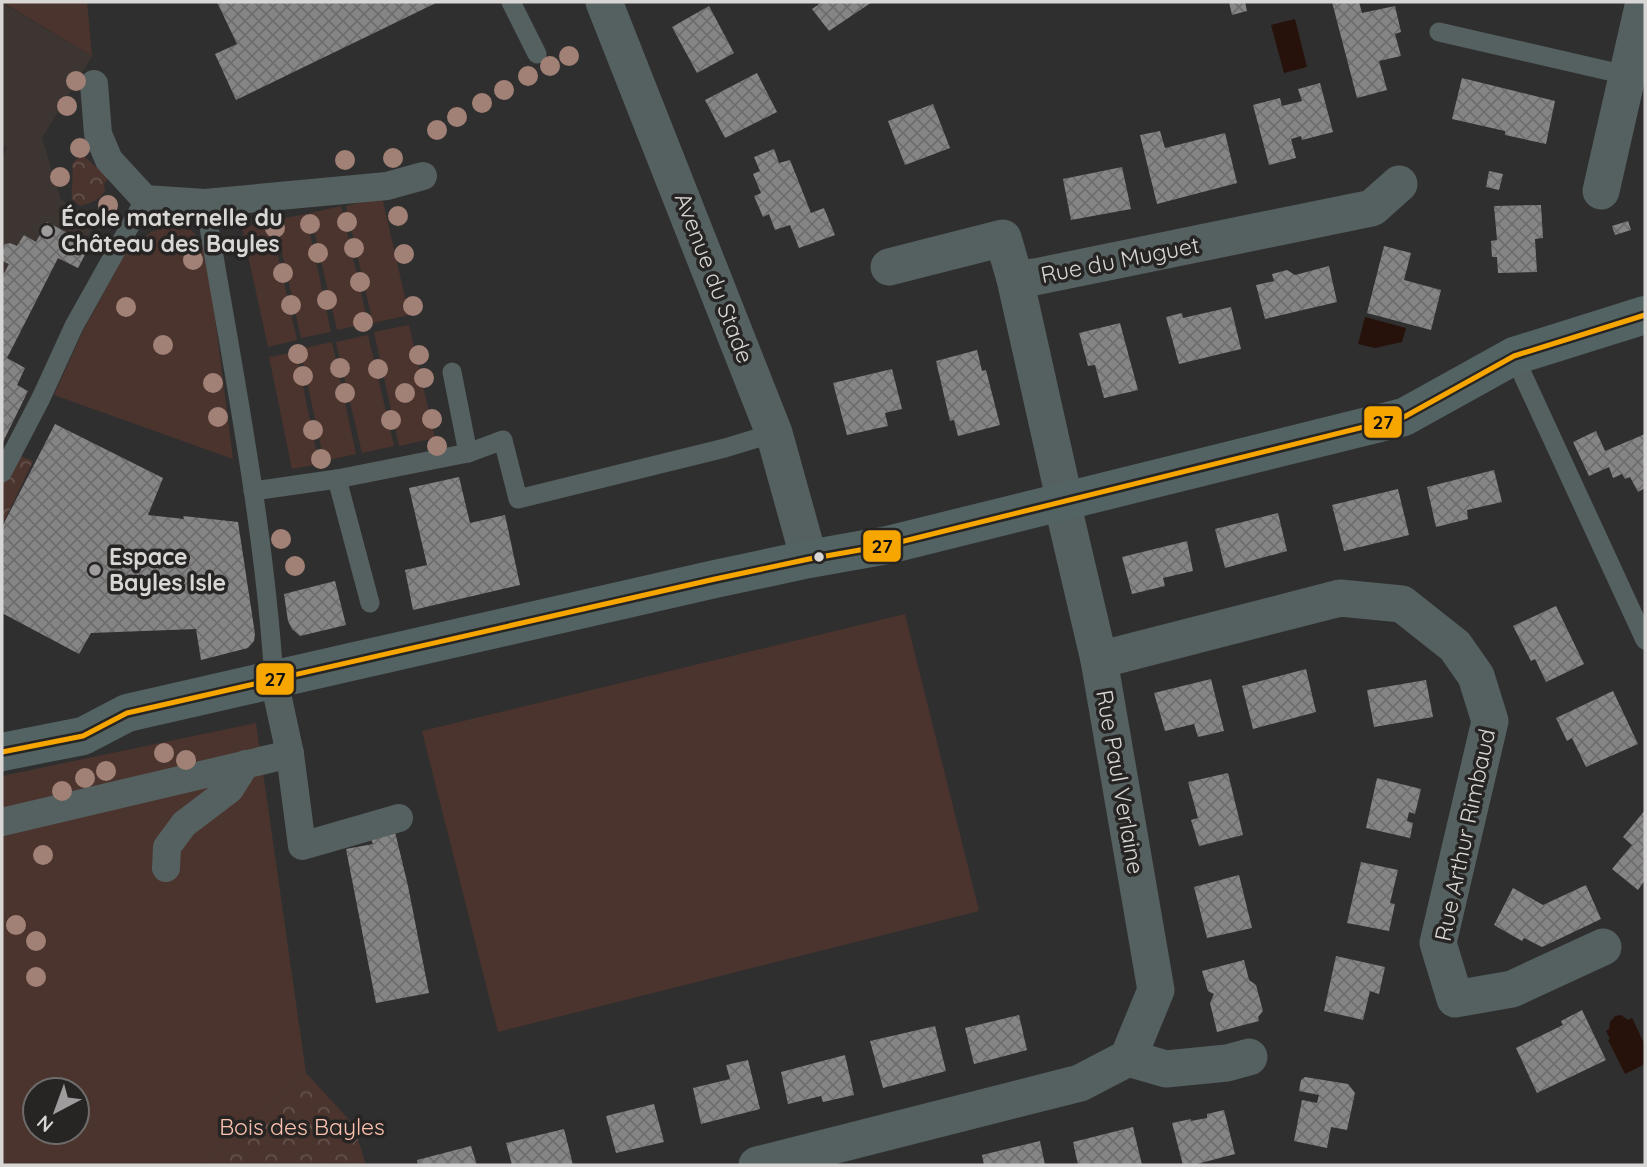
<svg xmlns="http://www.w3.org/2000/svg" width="1647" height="1167" viewBox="0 0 1647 1167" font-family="Quicksand,sans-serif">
<defs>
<pattern id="forest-crowns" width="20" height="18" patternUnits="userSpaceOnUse" patternTransform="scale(1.75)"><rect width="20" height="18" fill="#4b342e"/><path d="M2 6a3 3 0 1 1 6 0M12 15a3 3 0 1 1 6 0" fill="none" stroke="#64514c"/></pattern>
<pattern id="building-cross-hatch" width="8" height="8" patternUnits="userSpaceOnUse" patternTransform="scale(1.75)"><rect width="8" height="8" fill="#868585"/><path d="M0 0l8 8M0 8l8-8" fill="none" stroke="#6e6d6d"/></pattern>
</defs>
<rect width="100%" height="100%" fill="#302f2f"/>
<path fill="#3d3532" d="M2 3 92 56 42 138 61 200 97 219 86 242 90 245 78 268 58 259 7 358 25 368 18 385 28 391 2 444V159L7 147 2 144Z"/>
<g fill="#4b342e" fill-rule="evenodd">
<path d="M2 2H87L92 56Z"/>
<path d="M382 197 409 315 373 323 346 206Z"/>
<path d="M341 206 368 323 337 330 310 213Z"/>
<path d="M306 214 331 332 301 338 275 220Z"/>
<path d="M270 221 297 340 268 347 242 228Z"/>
<path d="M168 227 191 230 206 246 233 459 54 395 83 331 126 252 151 232Z"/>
<path d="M409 325 435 438 399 446 374 332Z"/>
<path d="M368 335 394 446 362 453 336 342Z"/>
<path d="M332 342 356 454 324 461 300 349Z"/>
<path d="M296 352 319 464 292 469 269 357Z"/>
<path d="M905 614 979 911 498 1032 422 731Z"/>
<path d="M256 723 306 1073 201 1165H2V776ZM35 1090H77V1132H35Z"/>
</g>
<g fill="url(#forest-crowns)">
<path d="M83 156C93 162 91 166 104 170L107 180 104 184 105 191C99 200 91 203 80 206L72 199C71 187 74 176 72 164L77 159Z"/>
<path d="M2 449 33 461 2 526Z"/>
<path d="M306 1073 353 1124 366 1165H201Z"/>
</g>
<g fill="#27110b">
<path d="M1295 19 1307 67 1284 73 1271 25Z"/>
<path d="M1365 317 1406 328 1402 342 1375 348 1358 344Z"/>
<path d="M1621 1015 1628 1020 1632 1018 1645 1045V1064L1625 1074 1608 1040 1610 1039 1606 1031 1609 1029 1610 1022 1615 1016Z"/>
</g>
<g fill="url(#building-cross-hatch)">
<path d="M217 2H438L236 100 215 54 237 44Z"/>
<path d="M822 2H872L829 31 812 9Z"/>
<path d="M1229 2H1245L1247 11 1232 15Z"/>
<path d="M1332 2H1359L1362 13 1395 6 1401 32 1395 34 1401 56 1379 61 1387 90 1357 98Z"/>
<path d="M709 6 734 53 697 73 672 27Z"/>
<path d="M757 73 777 112 725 138 705 100Z"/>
<path d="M1462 78 1555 101 1546 144 1505 135V131L1452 119Z"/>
<path d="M1320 83 1333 132 1302 140 1301 136 1291 139 1296 158 1269 165 1253 105 1280 98 1282 106 1302 101 1298 89Z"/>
<path d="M933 104 950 148 905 165 888 121Z"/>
<path d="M1160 131 1165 148 1225 133 1237 183 1157 204 1140 135Z"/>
<path d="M774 149 779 163 790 160 811 213 824 208 835 235 799 248 790 225 775 230 769 214 763 217 754 196 761 193 753 174 760 171 754 157Z"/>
<path d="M1122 167 1131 209 1071 220 1063 179Z"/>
<path d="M1489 171 1503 174 1499 190 1486 187Z"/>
<path d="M1541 205 1543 238 1535 239 1537 272 1498 273 1497 257H1492L1491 241 1497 240 1494 206Z"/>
<path d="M1628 221 1631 230 1615 235 1612 226Z"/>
<path d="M47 222 90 245 78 268 58 258 7 358 25 368 17 385 28 391 2 444V277L9 264 2 261V250L5 244 10 243 17 246 24 235 36 242Z"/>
<path d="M1384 246 1411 253 1404 280 1441 290 1431 330 1367 313Z"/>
<path d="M1329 266 1337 302 1265 319 1256 285 1274 281 1272 274 1287 270 1295 275Z"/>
<path d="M1231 307 1241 349 1179 364 1166 317 1182 313 1183 318Z"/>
<path d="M1120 323 1138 390 1104 398 1095 365 1088 366 1079 333Z"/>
<path d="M977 350 982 371 986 370 1000 425 958 436 954 420 950 421 936 361Z"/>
<path d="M892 369 902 409 885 413 888 426 847 435 833 383Z"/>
<path d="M55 424 163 478 148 515 184 519 183 516 238 522 255 634 254 641 248 648 201 660 196 629 91 633 79 654 2 613V527Z"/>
<path d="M1596 431 1605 451 1645 434V488L1638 492 1630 477 1625 479 1622 474 1613 478 1609 467 1589 476 1573 442Z"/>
<path d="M1494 470 1502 502 1467 510 1468 519 1436 527 1427 487Z"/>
<path d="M459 477 470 523 505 515 520 585 413 610 405 570 427 565 409 488Z"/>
<path d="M1398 489 1409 535 1344 551 1332 505Z"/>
<path d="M1278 513 1287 551 1225 568 1215 529Z"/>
<path d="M1187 541 1193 571 1163 578 1165 586 1132 594 1122 557Z"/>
<path d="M335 581 346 625 300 636 292 629 288 621 284 594Z"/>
<path d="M1556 606 1584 664 1546 682 1535 659 1531 661 1513 626Z"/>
<path d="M1306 669 1316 712 1253 729 1242 686Z"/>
<path d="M1211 679 1224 731 1198 737 1194 724 1165 731 1154 693Z"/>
<path d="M1426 680 1433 717 1374 727 1367 690Z"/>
<path d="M1613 691 1638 744 1586 767 1572 738 1567 741 1556 718Z"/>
<path d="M1228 773 1243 835 1199 846 1191 820 1198 818 1188 782Z"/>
<path d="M1377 778 1421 789 1415 814 1409 812 1407 821 1413 823 1410 838 1366 828Z"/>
<path d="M1645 810V880L1638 890 1612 869 1632 845 1623 837Z"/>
<path d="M395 832 408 886 429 993 376 1003 346 849 373 844 371 839Z"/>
<path d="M1361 862 1398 870 1390 903 1395 904 1389 931 1347 923Z"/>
<path d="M1239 875 1252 928 1207 938 1194 887Z"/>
<path d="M1586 885 1601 919 1542 947 1524 938 1522 941 1494 925 1513 888 1543 905Z"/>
<path d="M1336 956 1385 967 1379 994 1370 991 1363 1020 1324 1011Z"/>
<path d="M1244 960 1249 980 1256 985 1263 1011 1258 1017 1259 1021 1217 1032 1210 1003 1214 994 1208 991 1202 971Z"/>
<path d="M1582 1010 1606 1060 1537 1093 1516 1048 1563 1025 1561 1021Z"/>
<path d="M1019 1015 1027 1050 974 1064 965 1028Z"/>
<path d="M935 1026 946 1071 883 1088 870 1041Z"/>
<path d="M845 1055 854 1095 823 1102 821 1096 788 1104 781 1072Z"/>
<path d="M748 1060 760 1109 701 1124 693 1088 730 1079 726 1065Z"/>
<path d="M1305 1077 1348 1084 1355 1093 1347 1130 1331 1127 1327 1148 1294 1141 1302 1100 1317 1103 1319 1095 1299 1091 1301 1080Z"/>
<path d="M654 1104 664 1142 616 1153 606 1116Z"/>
<path d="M1224 1110 1235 1154 1193 1165H1183L1172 1123 1191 1119V1121L1207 1118V1114Z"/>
<path d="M1133 1127 1142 1165H1078L1073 1142Z"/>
<path d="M564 1129 573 1165H512L506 1143Z"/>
<path d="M1040 1141 1045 1165H984L982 1155Z"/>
<path d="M471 1146 477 1165H418L417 1160Z"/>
</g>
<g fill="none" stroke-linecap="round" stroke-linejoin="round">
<g stroke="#556060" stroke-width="19">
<path d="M511 2 537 54"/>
<path d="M1439 32 1626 75"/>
<path d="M205 203C231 361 264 520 274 680"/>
<path d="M1514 356 1645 640"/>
<path d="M468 453 503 440 518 499 725 448 774 433"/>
<path d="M2 473 41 398 74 326 145 199"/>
<path d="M337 479 370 603"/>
<path d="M253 491 337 479 468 453 452 372"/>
</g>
<g stroke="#556060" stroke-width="28">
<path d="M94 84 98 134 109 160 145 199 205 203 387 186 423 176"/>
<path d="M274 680 290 754 302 846 399 818"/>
<path d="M2 822 290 754"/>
<path d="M166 868 167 847 184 824 230 789 246 764"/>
</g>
<g stroke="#556060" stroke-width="37">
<path d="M604 2 774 433 809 559"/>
<path d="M1601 191 1644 2"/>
<path d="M889 267 1003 238 1015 279"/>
<path d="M1099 660 1340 598 1402 604 1455 646 1476 676 1490 721 1438 943 1455 999 1512 989 1603 947"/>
<path d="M1128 1058 1166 1069 1227 1063 1249 1057"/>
<path d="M757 1165 1080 1083 1128 1058 1156 990 1099 660 1066 519 1062 489 1015 279 1035 277 1372 208 1399 184"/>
</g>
<path stroke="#536363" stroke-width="38" d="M2 752 83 736 127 713 715 579 809 559 888 545 1404 417 1514 356 1645 315"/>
<defs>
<path id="bus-1" d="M2 752 83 736 127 713 715 579 809 559 888 545 1404 417 1514 356 1645 315"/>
</defs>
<use href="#bus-1" stroke="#272524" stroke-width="10"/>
<use href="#bus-1" stroke="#f7a600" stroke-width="5"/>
</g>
<g fill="#a18075">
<circle cx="569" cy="56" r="10"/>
<circle cx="550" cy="66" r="10"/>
<circle cx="528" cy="76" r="10"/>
<circle cx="76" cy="81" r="10"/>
<circle cx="504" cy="90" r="10"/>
<circle cx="482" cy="103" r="10"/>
<circle cx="67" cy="106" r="10"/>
<circle cx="457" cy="117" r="10"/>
<circle cx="437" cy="130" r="10"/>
<circle cx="80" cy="148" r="10"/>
<circle cx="393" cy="158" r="10"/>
<circle cx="345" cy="160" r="10"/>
<circle cx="60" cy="177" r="10"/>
<circle cx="108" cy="205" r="10"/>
<circle cx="398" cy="216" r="10"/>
<circle cx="347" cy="222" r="10"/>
<circle cx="310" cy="224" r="10"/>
<circle cx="275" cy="228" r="10"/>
<circle cx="354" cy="248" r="10"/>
<circle cx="318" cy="253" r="10"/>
<circle cx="404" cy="254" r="10"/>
<circle cx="193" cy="260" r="10"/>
<circle cx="283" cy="273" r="10"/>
<circle cx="360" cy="282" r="10"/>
<circle cx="327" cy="300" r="10"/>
<circle cx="291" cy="305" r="10"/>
<circle cx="413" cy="306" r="10"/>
<circle cx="126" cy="307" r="10"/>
<circle cx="363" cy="322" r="10"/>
<circle cx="163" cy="345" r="10"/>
<circle cx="298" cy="354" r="10"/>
<circle cx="419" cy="355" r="10"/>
<circle cx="340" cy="368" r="10"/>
<circle cx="378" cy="369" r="10"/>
<circle cx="303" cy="376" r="10"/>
<circle cx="424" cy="378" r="10"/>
<circle cx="213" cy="383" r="10"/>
<circle cx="345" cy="393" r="10"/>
<circle cx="405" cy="393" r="10"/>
<circle cx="218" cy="417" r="10"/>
<circle cx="432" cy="419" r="10"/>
<circle cx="391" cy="420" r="10"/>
<circle cx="313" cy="430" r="10"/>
<circle cx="437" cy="446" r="10"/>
<circle cx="321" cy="459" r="10"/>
<circle cx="281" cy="539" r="10"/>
<circle cx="295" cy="566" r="10"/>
<circle cx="164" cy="753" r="10"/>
<circle cx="186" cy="760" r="10"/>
<circle cx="106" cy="771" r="10"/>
<circle cx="85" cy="778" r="10"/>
<circle cx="62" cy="791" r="10"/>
<circle cx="43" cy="855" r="10"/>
<circle cx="16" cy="925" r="10"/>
<circle cx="36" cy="941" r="10"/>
<circle cx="36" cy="977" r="10"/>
</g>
<g fill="#9e9c9c" stroke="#272524" stroke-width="2.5">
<circle cx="47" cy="231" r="7"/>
<circle cx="95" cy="570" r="7"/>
</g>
<circle fill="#d9d7d6" stroke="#272524" stroke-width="2.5" cx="819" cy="557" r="6"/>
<g text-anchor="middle" stroke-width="7" stroke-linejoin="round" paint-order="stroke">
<g font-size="23" font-weight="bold" fill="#d9d7d6" stroke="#272524" text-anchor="start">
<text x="61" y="226">École maternelle du<tspan x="61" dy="26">Château des Bayles</tspan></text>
<text x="109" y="565">Espace<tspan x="109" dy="26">Bayles Isle</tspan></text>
</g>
<g font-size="23" fill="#d9d7d6" stroke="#272524">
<text transform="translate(1120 260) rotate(-11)" y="8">Rue du Muguet</text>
<text transform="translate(714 278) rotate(69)" y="8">Avenue du Stade</text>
<text transform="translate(1120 782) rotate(80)" y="8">Rue Paul Verlaine</text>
<text transform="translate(1465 835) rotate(-78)" y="8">Rue Arthur Rimbaud</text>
</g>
<g font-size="23" fill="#fdc2af" stroke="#272524">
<text x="302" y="1135">Bois des Bayles</text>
</g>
</g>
<g stroke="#272524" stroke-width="2.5">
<rect x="1363" y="405" width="40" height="34" rx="7" fill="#f7a600"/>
<rect x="862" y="529" width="40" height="34" rx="7" fill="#f7a600"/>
<rect x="255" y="662" width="40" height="34" rx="7" fill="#f7a600"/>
</g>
<g font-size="19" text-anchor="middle" font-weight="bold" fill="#111">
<text x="1383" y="429">27</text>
<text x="882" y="553">27</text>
<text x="275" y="686">27</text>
</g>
<rect width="1647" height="1167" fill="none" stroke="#d9d7d6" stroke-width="7"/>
<g transform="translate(56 1111) rotate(221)"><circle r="33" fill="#272524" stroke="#6e6c6b" stroke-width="2"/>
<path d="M0-5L12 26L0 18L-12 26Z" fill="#9e9c9c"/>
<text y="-10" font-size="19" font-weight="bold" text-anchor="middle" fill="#d9d7d6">N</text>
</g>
</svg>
